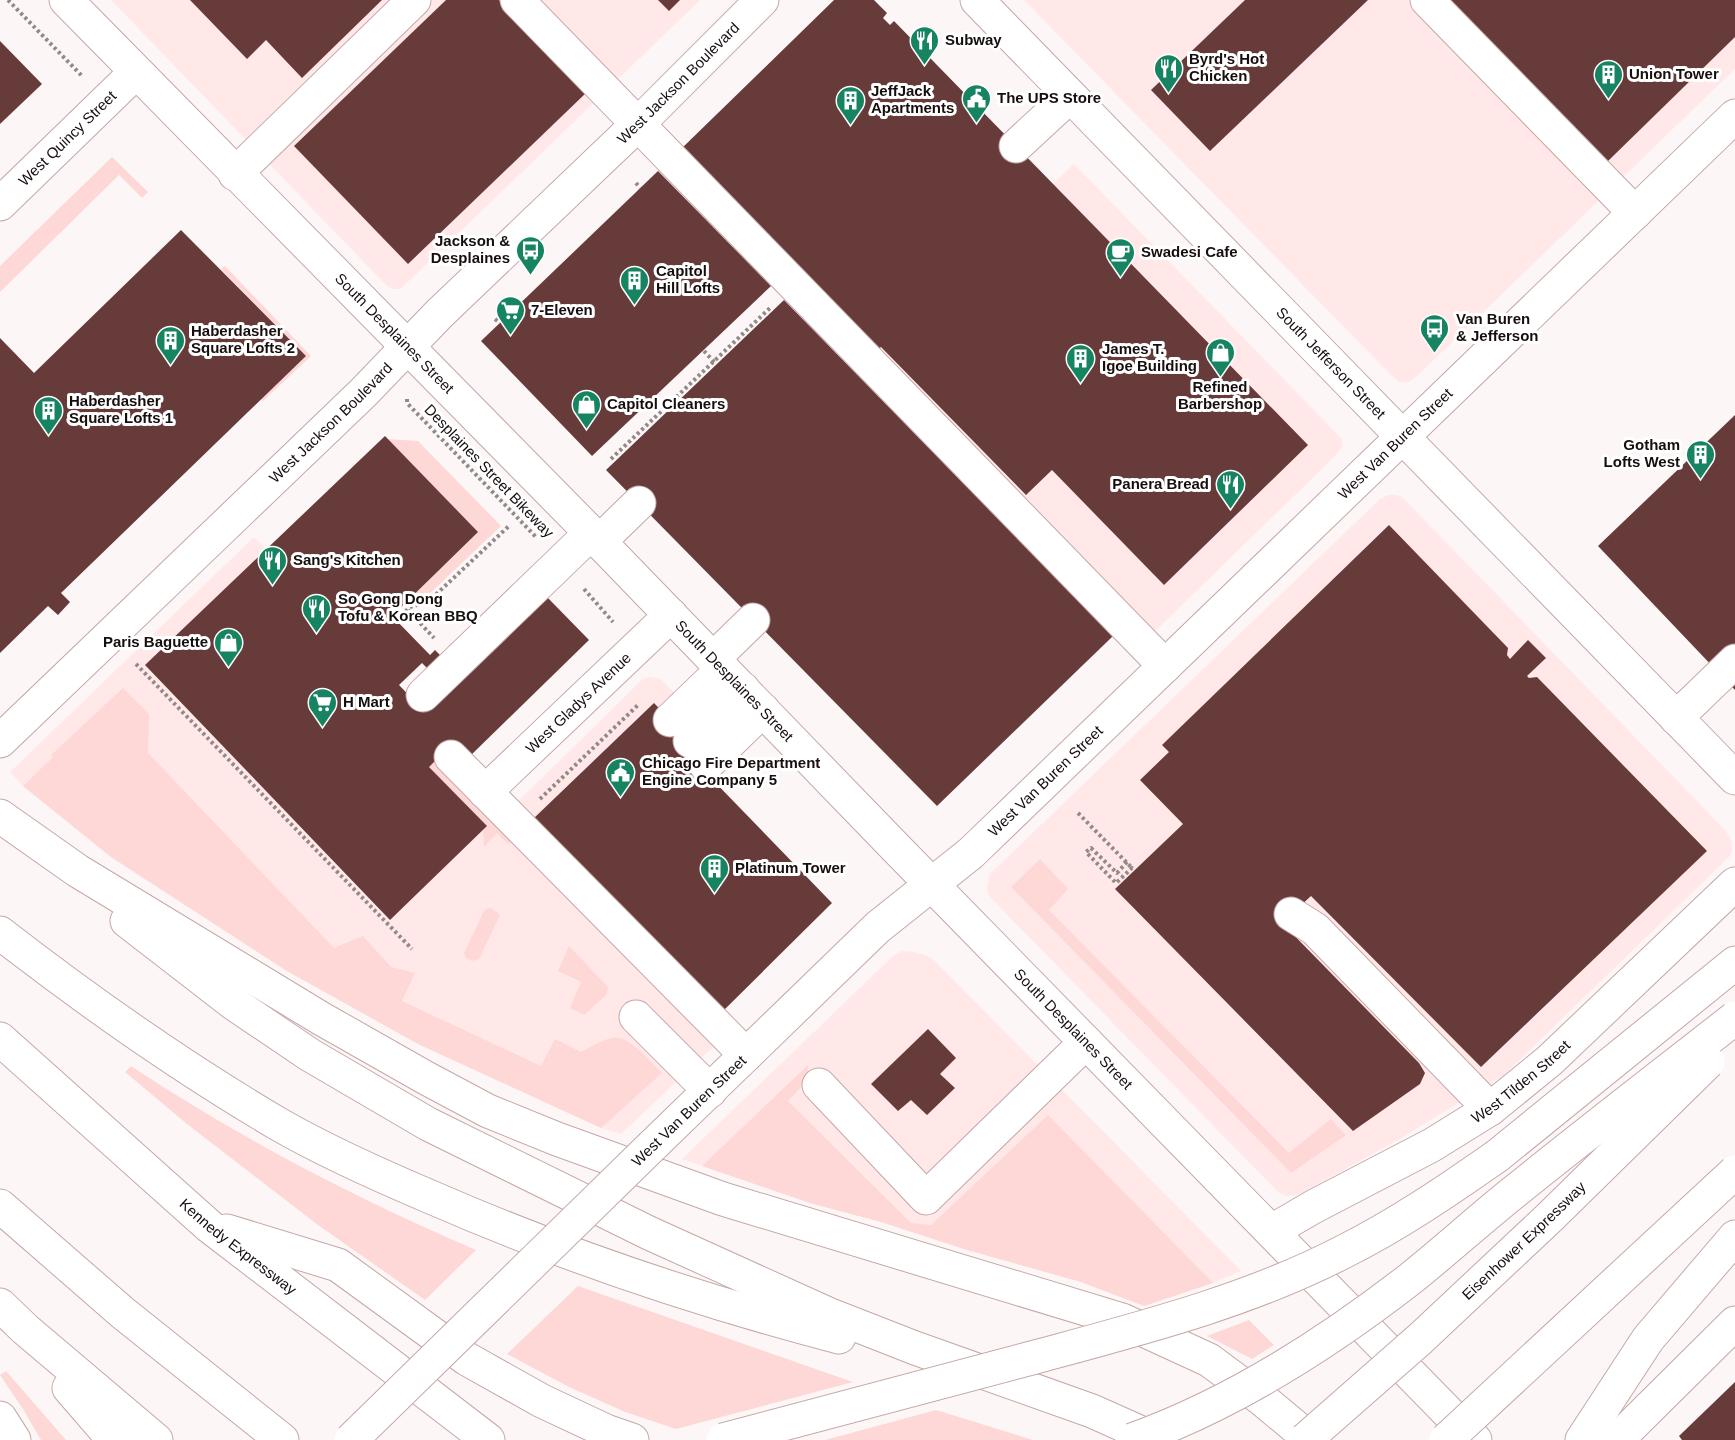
<svg xmlns="http://www.w3.org/2000/svg" width="1735" height="1440" viewBox="0 0 1735 1440" font-family="Helvetica,sans-serif">
<rect width="100%" height="100%" fill="#fdf6f6"/>
<g fill="#ffe8e7">
<path d="M111 0H700L409 281 400 289H394L388 287Z"/>
<path d="M1024 0H1735V69L1416 377 1408 382H1400L1393 377Z"/>
<path d="M1074 164 1342 439V447L1335 456 1143 643 876 351Z"/>
<path d="M1388 495H1397L1403 498 1725 830 1731 840 1732 849 1730 856 1504 1075 1403 1137 1300 1194 1287 1196 1278 1192 991 898 987 891 988 883 990 874 1380 499Z"/>
<path d="M254 537 473 761 506 813 643 679 649 677 661 679 732 752 587 894 727 1034 621 1134 601 1128 418 1044 287 971 111 857 23 786 10 772Z"/>
<path d="M902 951 915 952 928 956 935 961 1241 1271 1213 1283 1144 1306 1081 1282 967 1250 881 1222 810 1203 682 1159 893 956Z"/>
</g>
<g fill="#fed8d7">
<path d="M112 157 148 192 142 198 119 175 0 292V266Z"/>
<path d="M225 266 311 356 263 401 261 399 306 356 221 269Z"/>
<path d="M387 439 418 441 501 526 426 597 409 599Z"/>
<path d="M123 688 149 714 148 753 334 948 363 936 391 967 415 973 402 1001 541 1066 555 1039 581 1052C591 1047 602 1040 612 1038 629 1034 650 1062 662 1073L601 1128 418 1044 287 971 111 857 23 786 53 757 51 755Z"/>
<path d="M434 762 511 842 508 844 497 833 484 847 483 830 486 826 429 767Z"/>
<path d="M1040 859 1068 889 1049 910 1289 1153 1331 1119 1346 1135 1291 1173 1011 887Z"/>
<path d="M491 908 500 915 479 959 472 961 466 958 464 953 485 909Z"/>
<path d="M569 946 608 987 607 994 584 1015 570 1008 581 982 558 971Z"/>
<path d="M808 1065V1080L788 1101 911 1223 931 1225 1048 1115 1213 1283 1144 1306 1081 1282 967 1250 881 1222 810 1203 702 1166Z"/>
<path d="M131 1066C240 1138 355 1198 476 1250L425 1300 318 1225 187 1124 125 1072Z"/>
<path d="M578 1286 853 1382 676 1429 625 1412 569 1387 507 1354Z"/>
<path d="M1249 1320 1274 1345 1252 1359 1207 1336Z"/>
<path d="M6 1371 66 1440H41L23 1409 0 1375Z"/>
<path d="M936 1410 1033 1440H825Z"/>
</g>
<g fill="#683b3b">
<path d="M190 0H382L302 78 266 40 247 59Z"/>
<path d="M446 0H499L587 92 408 264 294 146Z"/>
<path d="M658 0H680L669 11Z"/>
<path d="M834 0H874L887 13 883 18 890 25 894 21 1308 445 1164 585 1052 470 1026 495 881 347 876 351 680 150Z"/>
<path d="M1245 0H1368L1210 151 1151 90Z"/>
<path d="M1450 0H1735V37L1607 162Z"/>
<path d="M0 41 42 84 0 124Z"/>
<path d="M658 171 771 286 592 456 481 341Z"/>
<path d="M181 230 306 356 61 593 70 602 58 615 48 606 0 653V338L34 373Z"/>
<path d="M784 300 1113 636 937 806 606 470Z"/>
<path d="M1735 415V690L1598 546Z"/>
<path d="M385 436 478 532 392 616 430 655 435 650 446 661 433 674 422 663 399 685 425 712 546 596 589 640 469 757 454 742 429 767 487 826 390 920 145 665Z"/>
<path d="M1389 525 1508 648 1507 655 1510 659 1528 640 1546 658 1527 676 1529 678 1537 677 1707 851 1481 1067 1311 896 1282 923 1419 1063 1425 1073 1420 1084 1353 1131 1115 889 1183 824 1140 780 1169 752 1162 745Z"/>
<path d="M654 703 702 753 708 775 832 903 722 1012 533 819Z"/>
<path d="M928 1029 956 1058 940 1074 955 1088 927 1115 911 1100 898 1111 871 1084Z"/>
<path d="M1735 1382V1440H1682L1679 1436Z"/>
</g>
<g fill="none" stroke-linecap="round" stroke-linejoin="round">
<defs>
<g id="minor">
<path d="M517 0 1165 666"/>
<path d="M1427 0 1635 213"/>
<path d="M1016 146 1070 96"/>
<path d="M235 174 414 0"/>
<path id="s1" d="M0 204 136 72"/>
<path d="M599 542 639 503"/>
<path d="M713 659 753 620"/>
<path d="M423 695 591 533"/>
<path d="M1676 718 1735 661"/>
<path d="M670 720 723 669"/>
<path d="M690 741 743 689"/>
<path d="M451 757 746 1055"/>
<path d="M706 765 763 710"/>
<path id="s2" d="M485 792 671 615"/>
<path d="M1291 914 1315 929 1490 1109"/>
<path d="M636 1017 710 1091"/>
<path d="M819 1085 926 1198 1086 1042"/>
<path id="s3" d="M1272 1231 1313 1207 1432 1145 1490 1109 1549 1061 1735 884"/>
<path d="M1617 1440 1735 1323"/>
</g>
<g id="major">
<path id="s4" d="M66 0 591 533 898 850 1475 1440"/>
<path id="s5" d="M977 0 1735 778"/>
<path id="s6" d="M0 741 363 393 439 314 638 124 762 0"/>
<path id="s7" d="M652 1146 878 927 971 853 1735 116"/>
</g>
<g id="highway">
<path d="M0 816 78 871 322 1019 426 1078 488 1111 557 1139 723 1199 1122 1320 1209 1360 1263 1400 1311 1440"/>
<path d="M127 921 233 1003 310 1055 428 1124 649 1233 828 1314 915 1348 1092 1411 1157 1440"/>
<path d="M0 933C89 1002 183 1068 280 1125 329 1153 381 1176 433 1198 564 1255 701 1301 839 1337"/>
<path id="s8" d="M0 1039 209 1226 488 1440"/>
<path d="M1497 1156 1735 963"/>
<path d="M0 1206 123 1313 282 1440"/>
<path d="M227 1231 338 1265 467 1359 542 1401 606 1431 632 1440"/>
<path d="M0 1305 25 1329 156 1440"/>
<path d="M69 1388 114 1440"/>
<path d="M0 1418 14 1440"/>
<path d="M1582 1440 1648 1339 1735 1237"/>
</g>
</defs>
<use href="#minor" stroke="#c4a8a7" stroke-width="35"/>
<use href="#major" stroke="#c4a8a7" stroke-width="35"/>
<use href="#highway" stroke="#c4a8a7" stroke-width="35"/>
<g stroke="#928a8a" stroke-width="4" stroke-dasharray="3 3" stroke-linecap="butt">
<path d="M8 0 83 77"/>
<path d="M636 183 640 188"/>
<path d="M495 319 500 323"/>
<path d="M704 351 716 364"/>
<path d="M407 399V403L536 537"/>
<path d="M611 459 770 308"/>
<path d="M584 589 613 622"/>
<path d="M408 610 434 638"/>
<path d="M397 620 410 607 428 602 510 525"/>
<path d="M136 664 412 949"/>
<path d="M540 799 638 705"/>
<path d="M1078 813 1132 868"/>
<path d="M1127 862 1117 873 1091 848 1086 852 1116 883 1132 868 1134 870"/>
</g>
<use href="#minor" stroke="#fff" stroke-width="33"/>
<use href="#major" stroke="#fff" stroke-width="33"/>
<use href="#highway" stroke="#fff" stroke-width="33"/>
<defs>
<path id="major-bridge" d="M351 1440 652 1146"/>
<g id="highway-bridge">
<path d="M723 1440C829 1412 934 1384 1039 1356 1142 1328 1248 1301 1343 1252 1397 1225 1447 1191 1497 1156"/>
<path d="M1132 1440C1233 1404 1325 1345 1410 1279 1445 1251 1479 1220 1514 1192 1587 1133 1661 1076 1735 1018"/>
<path id="s9" d="M1305 1440 1420 1339 1550 1217 1708 1062"/>
<path d="M1446 1440 1735 1172"/>
</g>
</defs>
<use href="#major-bridge" stroke="#c4a8a7" stroke-width="35" stroke-linecap="butt"/>
<use href="#highway-bridge" stroke="#c4a8a7" stroke-width="35" stroke-linecap="butt"/>
<use href="#major-bridge" stroke="#fff" stroke-width="33"/>
<use href="#highway-bridge" stroke="#fff" stroke-width="33"/>
</g>
<defs>
<symbol id="restaurant-pin" viewBox="-11 -11 22 30"><path d="M0 17L-7.5 6A9.5 9.5 0 1 1 7.5 6Z" fill="#168361" stroke="#fff"/><path d="M-5-6h1v4h1v-4h1v4h1v-4h1v5L-1.5 .5V6h-2V.5L-5-1ZM5-6V6H3V1.5H1.5Q1.5-4 5-6Z" fill="#fff"/></symbol>
<symbol id="building-pin" viewBox="-11 -11 22 30"><path d="M0 17L-7.5 6A9.5 9.5 0 1 1 7.5 6Z" fill="#168361" stroke="#fff"/><path d="M-4-6H4V6H1V3H-1V6H-4ZM-2.5-4.3h1.7v1.8h-1.7ZM.8-4.3h1.7v1.8H.8ZM-2.5-1h1.7V.8h-1.7ZM.8-1h1.7V.8H.8Z" fill="#fff"/></symbol>
<symbol id="civic-pin" viewBox="-11 -11 22 30"><path d="M0 17L-7.5 6A9.5 9.5 0 1 1 7.5 6Z" fill="#168361" stroke="#fff"/><path d="M-.6-6.5H3V-4.5H.6V-3L4-1V1h2V6H-6V1h2V-1L-.6-3ZM-1.2 2.5V6h2.4V2.5Z" fill="#fff"/></symbol>
<symbol id="bus-pin" viewBox="-11 -11 22 30"><path d="M0 17L-7.5 6A9.5 9.5 0 1 1 7.5 6Z" fill="#168361" stroke="#fff"/><path d="M-5-6H5V4H4V6H2V4H-2V6H-4V4H-5ZM-3.5-4V0h7V-4ZM-3.5 1.2v1.5H-2V1.2ZM2 1.2v1.5H3.5V1.2Z" fill="#fff"/></symbol>
<symbol id="cafe-pin" viewBox="-11 -11 22 30"><path d="M0 17L-7.5 6A9.5 9.5 0 1 1 7.5 6Z" fill="#168361" stroke="#fff"/><path d="M-5.5-4.5H6V0H3Q3 3.5 0 3.5H-2.5Q-5.5 3.5-5.5 0ZM3-3.2v2h1.7v-2ZM-6 4.5H4V6H-6Z" fill="#fff"/></symbol>
<symbol id="supermarket-pin" viewBox="-11 -11 22 30"><path d="M0 17L-7.5 6A9.5 9.5 0 1 1 7.5 6Z" fill="#168361" stroke="#fff"/><path d="M-6-5.5h2.5l.6 2H6L4.5 2H-2.5L-4.4-4H-6ZM-1.5 3.2a1.3 1.3 0 1 0 .1 0ZM3 3.2a1.3 1.3 0 1 0 .1 0Z" fill="#fff"/></symbol>
<symbol id="shop-pin" viewBox="-11 -11 22 30"><path d="M0 17L-7.5 6A9.5 9.5 0 1 1 7.5 6Z" fill="#168361" stroke="#fff"/><path d="M-5-2.5h2.3a2.7 3.5 0 0 1 5.4 0H5L5.5 6h-11ZM-1.5-2.5h3a1.5 2.3 0 0 0-3 0Z" fill="#fff"/></symbol>
</defs>
<g fill-rule="evenodd">
<use href="#restaurant-pin" x="908" y="24" width="33" height="45"/>
<use href="#restaurant-pin" x="1152" y="52" width="33" height="45"/>
<use href="#building-pin" x="1592" y="58" width="33" height="45"/>
<use href="#civic-pin" x="960" y="82" width="33" height="45"/>
<use href="#building-pin" x="834" y="84" width="33" height="45"/>
<use href="#bus-pin" x="514" y="234" width="33" height="45"/>
<use href="#cafe-pin" x="1104" y="236" width="33" height="45"/>
<use href="#building-pin" x="618" y="264" width="33" height="45"/>
<use href="#supermarket-pin" x="494" y="294" width="33" height="45"/>
<use href="#bus-pin" x="1418" y="312" width="33" height="45"/>
<use href="#building-pin" x="154" y="324" width="33" height="45"/>
<use href="#shop-pin" x="1204" y="336" width="33" height="45"/>
<use href="#building-pin" x="1064" y="342" width="33" height="45"/>
<use href="#shop-pin" x="570" y="388" width="33" height="45"/>
<use href="#building-pin" x="32" y="394" width="33" height="45"/>
<use href="#building-pin" x="1684" y="438" width="33" height="45"/>
<use href="#restaurant-pin" x="1214" y="468" width="33" height="45"/>
<use href="#restaurant-pin" x="256" y="544" width="33" height="45"/>
<use href="#restaurant-pin" x="300" y="592" width="33" height="45"/>
<use href="#shop-pin" x="212" y="626" width="33" height="45"/>
<use href="#supermarket-pin" x="306" y="686" width="33" height="45"/>
<use href="#civic-pin" x="604" y="756" width="33" height="45"/>
<use href="#building-pin" x="698" y="852" width="33" height="45"/>
</g>
<g text-anchor="middle" stroke-width="6" stroke-linejoin="round" paint-order="stroke">
<g font-size="15" font-weight="bold" fill="#170e0e" stroke="#fff" text-anchor="start">
<text x="945" y="45">Subway</text>
<text x="1189" y="64">Byrd's Hot<tspan x="1189" dy="17">Chicken</tspan></text>
<text x="1629" y="79">Union Tower</text>
<text x="871" y="96">JeffJack<tspan x="871" dy="17">Apartments</tspan></text>
<text x="997" y="103">The UPS Store</text>
<text x="510" y="246" text-anchor="end">Jackson &amp;<tspan x="510" dy="17">Desplaines</tspan></text>
<text x="1141" y="257">Swadesi Cafe</text>
<text x="656" y="276">Capitol<tspan x="656" dy="17">Hill Lofts</tspan></text>
<text x="531" y="315">7-Eleven</text>
<text x="1456" y="324">Van Buren<tspan x="1456" dy="17">&amp; Jefferson</tspan></text>
<text x="191" y="336">Haberdasher<tspan x="191" dy="17">Square Lofts 2</tspan></text>
<text x="1102" y="354">James T.<tspan x="1102" dy="17">Igoe Building</tspan></text>
<text x="1220" y="392" text-anchor="middle">Refined<tspan x="1220" dy="17">Barbershop</tspan></text>
<text x="69" y="406">Haberdasher<tspan x="69" dy="17">Square Lofts 1</tspan></text>
<text x="607" y="409">Capitol Cleaners</text>
<text x="1680" y="450" text-anchor="end">Gotham<tspan x="1680" dy="17">Lofts West</tspan></text>
<text x="1209" y="489" text-anchor="end">Panera Bread</text>
<text x="293" y="565">Sang's Kitchen</text>
<text x="338" y="604">So Gong Dong<tspan x="338" dy="17">Tofu &amp; Korean BBQ</tspan></text>
<text x="208" y="647" text-anchor="end">Paris Baguette</text>
<text x="343" y="707">H Mart</text>
<text x="642" y="768">Chicago Fire Department<tspan x="642" dy="17">Engine Company 5</tspan></text>
<text x="735" y="873">Platinum Tower</text>
</g>
<g font-size="15" fill="#170e0e" stroke="#fff">
<text dy="5" stroke="none"><textPath href="#s6" startOffset="945">West Jackson Boulevard</textPath></text>
<text dy="5" stroke="none"><textPath href="#s1" startOffset="94">West Quincy Street</textPath></text>
<text dy="5" stroke="none"><textPath href="#s4" startOffset="468">South Desplaines Street</textPath></text>
<text dy="5" stroke="none"><textPath href="#s5" startOffset="507">South Jefferson Street</textPath></text>
<text dy="5" stroke="none"><textPath href="#s6" startOffset="459">West Jackson Boulevard</textPath></text>
<text dy="5" stroke="none"><textPath href="#s7" startOffset="1023">West Van Buren Street</textPath></text>
<text transform="translate(489 471) rotate(46)" y="5">Desplaines Street Bikeway</text>
<text dy="5" stroke="none"><textPath href="#s4" startOffset="954">South Desplaines Street</textPath></text>
<text dy="5" stroke="none"><textPath href="#s2" startOffset="129">West Gladys Avenue</textPath></text>
<text dy="5" stroke="none"><textPath href="#s7" startOffset="537">West Van Buren Street</textPath></text>
<text dy="5" stroke="none"><textPath href="#s4" startOffset="1440">South Desplaines Street</textPath></text>
<text dy="5" stroke="none"><textPath href="#s3" startOffset="291">West Tilden Street</textPath></text>
<text transform="translate(689 1111) rotate(-44)" y="5">West Van Buren Street</text>
<text dy="5" stroke="none"><textPath href="#s9" startOffset="296">Eisenhower Expressway</textPath></text>
<text dy="5" stroke="none"><textPath href="#s8" startOffset="316">Kennedy Expressway</textPath></text>
</g>
</g>
</svg>
